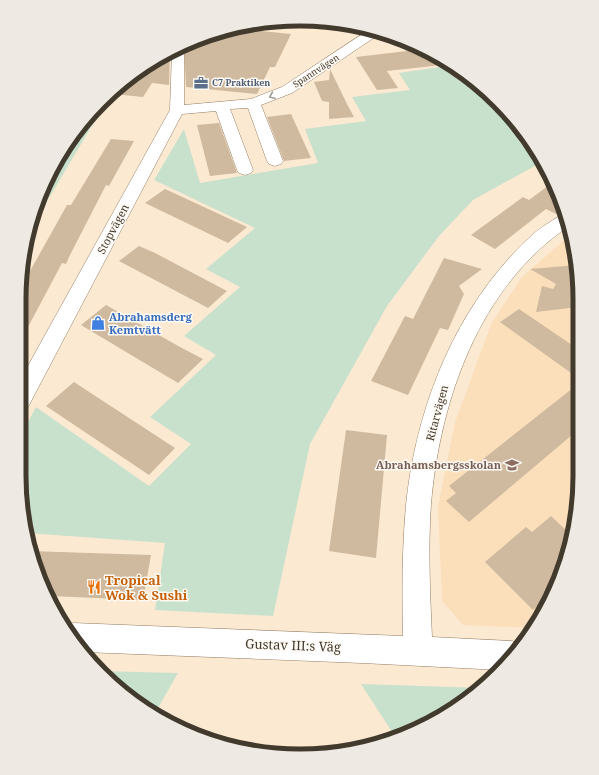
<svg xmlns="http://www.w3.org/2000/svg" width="599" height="775" viewBox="0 0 599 775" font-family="'Noto Serif',serif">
<rect width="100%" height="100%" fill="#fce9d2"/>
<path fill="#fbdfbb" d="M571 234 578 263V512L559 583 534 628 463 625 442 601 438 507 455 422 492 322 522 277Z"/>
<g fill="#c8e1cd">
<path d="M453 65 498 101 533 144 542 162 473 200 439 236 387 306 310 444 273 616 155 610 165 543 27 533 19 476V439L36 407 149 486 191 444 150 417 216 355 184 336 240 287 206 269 255 228 154 180 184 129 200 183 318 163 305 129 366 121 352 97 410 90 399 73Z"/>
<path d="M106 102 30 230 34 210 77 129Z"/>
<path d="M99 671 178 673 154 715Z"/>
<path d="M361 684 481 688 455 709 396 738Z"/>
</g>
<g fill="#cfba9f">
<path d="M232 28 291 34 275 67H270L257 94 186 87 184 45 192 40Z"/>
<path d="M424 49 451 64 387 71 398 88 377 90 356 57Z"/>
<path d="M170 52 169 85 152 83 143 97 114 94 144 66Z"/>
<path d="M330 69 347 104 354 117 329 119V102L322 101 314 82 329 80Z"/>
<path d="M291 114 311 158 284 161 267 117Z"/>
<path d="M219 123 237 173 210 176 197 125Z"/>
<path d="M111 139 134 141 109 186 106 185 69 257 66 264 62 263 19 344 20 289 67 205H71Z"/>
<path d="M552 183 566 213 558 215 546 209 495 249 471 235 523 197 529 200Z"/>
<path d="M165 189 178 195 247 227 228 243 145 203Z"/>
<path d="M139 246 155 253 227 291 208 308 119 261Z"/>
<path d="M444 258 482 269 459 286 464 294 448 330 440 328 408 395 371 381 405 316 413 319Z"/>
<path d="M578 265V307L536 312 542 286 553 289 556 284 530 269Z"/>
<path d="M106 305 180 347 203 359 178 383 81 325Z"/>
<path d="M519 309 578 349V378L500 322Z"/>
<path d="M74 382 103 401 175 448 149 475 46 406Z"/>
<path d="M578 384V430L469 522 446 501 456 493 449 486Z"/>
<path d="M346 430 387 435 376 558 329 551Z"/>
<path d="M551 516 571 535 559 583 556 588 533 610 485 562 526 527 532 532Z"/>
<path d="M30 551 151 555 143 600 49 596Z"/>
</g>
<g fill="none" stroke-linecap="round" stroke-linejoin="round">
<defs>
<g id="minor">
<path d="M370 29 381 33 292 93 261 105 283 161 281 164 275 166 269 164 267 161 248 108 230 109 253 170 251 173 245 175 239 173 237 170 216 111 182 114 27 409 19 412V382L170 110 172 51 183 45 184 48V105L251 99 282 87Z"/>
<path d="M566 214 569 226C479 287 440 400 431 504 428 548 430 593 432 637L512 641 521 645 501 670 362 663 84 652 65 626 73 623 403 636C402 592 402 549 406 505 416 407 456 306 529 238 538 229 550 222 561 215Z"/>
</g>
</defs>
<use href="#minor" stroke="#937f64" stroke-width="1"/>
<use href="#minor" fill="#fff" fill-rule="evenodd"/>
</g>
<defs><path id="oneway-chevron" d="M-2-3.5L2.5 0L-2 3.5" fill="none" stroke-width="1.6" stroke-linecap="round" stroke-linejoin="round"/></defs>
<use stroke="#a19c96" href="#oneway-chevron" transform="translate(272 96) rotate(158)"/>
<defs>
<symbol id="office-bare" viewBox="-9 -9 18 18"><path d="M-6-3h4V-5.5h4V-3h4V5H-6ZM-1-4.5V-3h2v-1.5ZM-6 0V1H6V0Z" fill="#5c6f8a" stroke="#fdf9f3" stroke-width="2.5" paint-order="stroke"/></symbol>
<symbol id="shop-bare" viewBox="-9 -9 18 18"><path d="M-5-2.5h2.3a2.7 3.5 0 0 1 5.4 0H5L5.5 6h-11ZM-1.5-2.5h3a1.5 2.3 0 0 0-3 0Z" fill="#3f7fe0" stroke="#fdf9f3" stroke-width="2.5" paint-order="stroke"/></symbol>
<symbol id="school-bare" viewBox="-9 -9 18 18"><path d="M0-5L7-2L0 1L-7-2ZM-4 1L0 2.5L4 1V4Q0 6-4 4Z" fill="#8d6e63" stroke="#fdf9f3" stroke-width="2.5" paint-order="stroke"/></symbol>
<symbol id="restaurant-bare" viewBox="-9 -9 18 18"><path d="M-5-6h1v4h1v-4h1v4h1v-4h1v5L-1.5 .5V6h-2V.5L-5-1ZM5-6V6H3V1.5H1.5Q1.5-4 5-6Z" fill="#e8710a" stroke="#fdf9f3" stroke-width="2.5" paint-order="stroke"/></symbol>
</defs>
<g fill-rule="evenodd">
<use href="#office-bare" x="191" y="73" width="20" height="20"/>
<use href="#shop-bare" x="88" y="313" width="20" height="20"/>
<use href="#school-bare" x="502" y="455" width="20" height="20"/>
<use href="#restaurant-bare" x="84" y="577" width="20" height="20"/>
</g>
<g text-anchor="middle" stroke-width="3" stroke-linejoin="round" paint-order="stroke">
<g font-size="9" fill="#433a2e" stroke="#fdf9f3">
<text transform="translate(316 71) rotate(-33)" y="3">Spannvägen</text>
</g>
<g font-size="9" font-weight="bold" fill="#4e5e75" stroke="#fdf9f3" text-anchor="start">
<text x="212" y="86">C7 Praktiken</text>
</g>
<g font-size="11" fill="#433a2e" stroke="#fdf9f3">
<text transform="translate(113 229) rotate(-62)" y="4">Stopvägen</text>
<text transform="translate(437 413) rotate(-75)" y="4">Ritarvägen</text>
</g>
<g font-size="11" font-weight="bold" fill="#366cbe" stroke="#fdf9f3" text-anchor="start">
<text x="109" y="321">Abrahamsderg<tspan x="109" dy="13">Kemtvätt</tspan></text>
</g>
<g font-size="11" font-weight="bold" fill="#785e54" stroke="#fdf9f3" text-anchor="end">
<text x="501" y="469">Abrahamsbergsskolan</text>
</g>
<g font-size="13" font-weight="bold" fill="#c56008" stroke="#fdf9f3" text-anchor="start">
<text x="105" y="585">Tropical<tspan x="105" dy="15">Wok &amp; Sushi</tspan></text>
</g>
<g font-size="13" fill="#433a2e" stroke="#fdf9f3">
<text transform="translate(293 645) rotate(2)" y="5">Gustav III:s Väg</text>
</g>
</g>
<path d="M0 0H599V775H0ZM299 26H300A273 273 0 0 1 573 299V476A273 273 0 0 1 300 749H299A273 273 0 0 1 26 476V299A273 273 0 0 1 299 26Z" fill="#eeeae3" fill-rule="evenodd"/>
<path fill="none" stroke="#433a2e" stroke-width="5" d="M299 26H300A273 273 0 0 1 573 299V476A273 273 0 0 1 300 749H299A273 273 0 0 1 26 476V299A273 273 0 0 1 299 26Z"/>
</svg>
